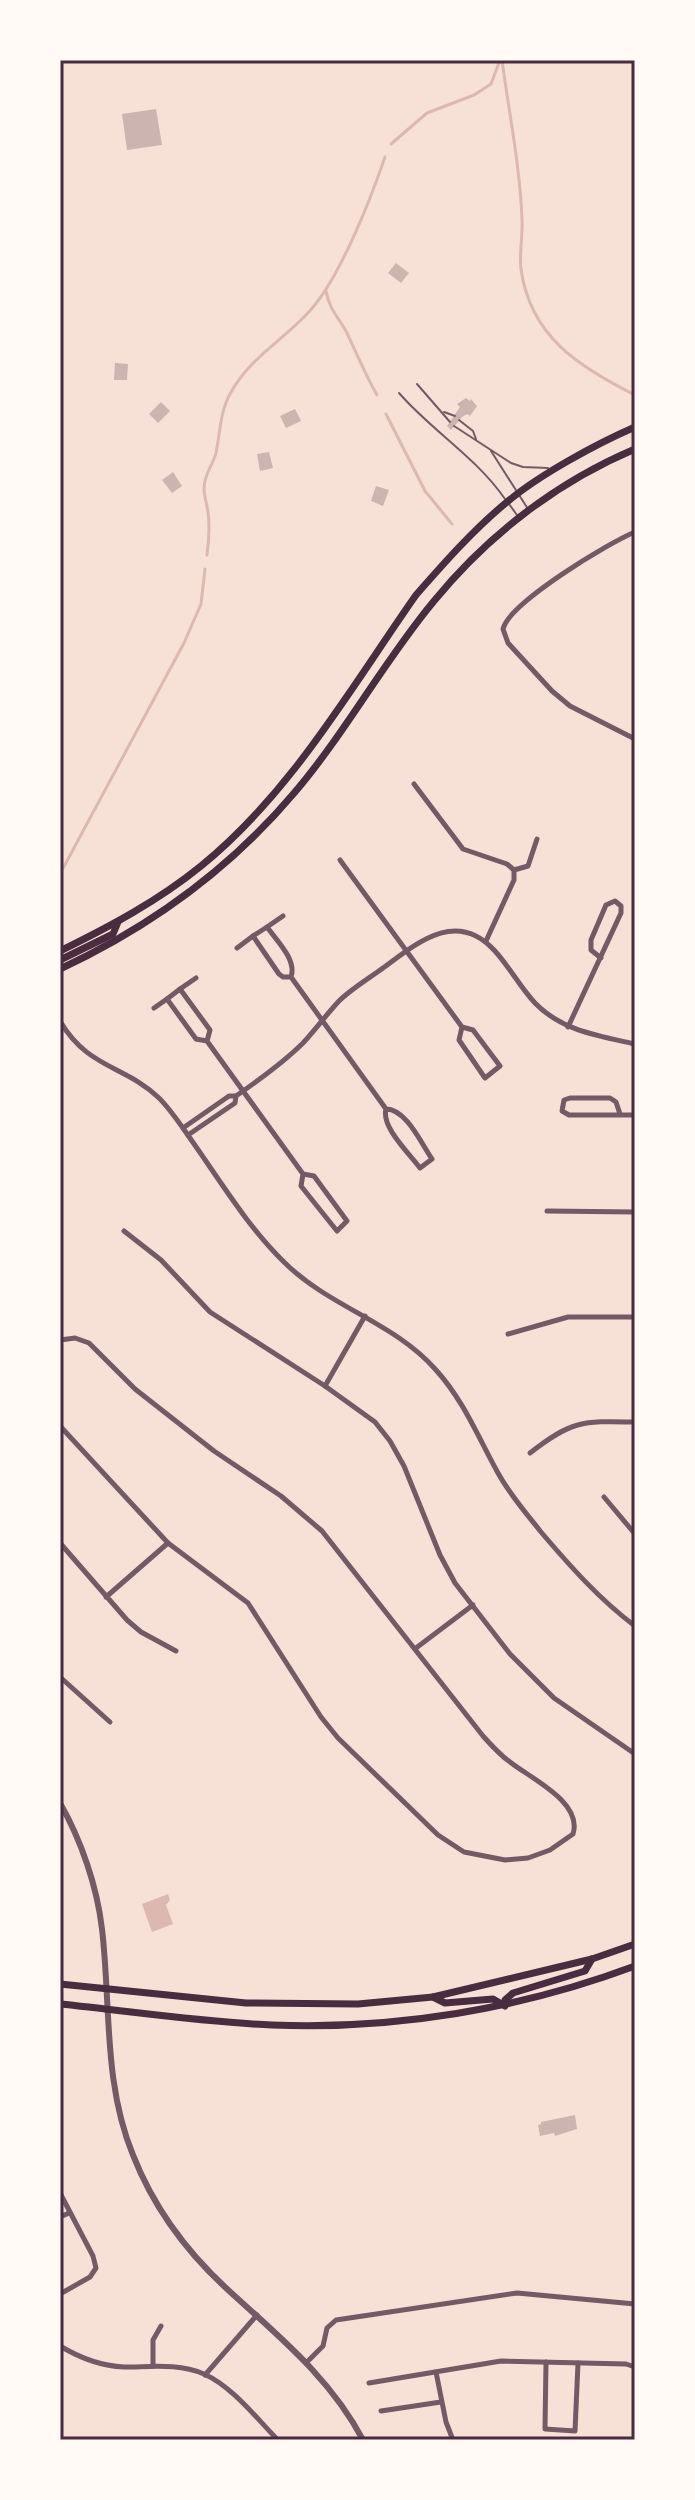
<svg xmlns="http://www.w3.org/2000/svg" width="695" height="2500" viewBox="0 0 695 2500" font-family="Helvetica,sans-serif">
<rect width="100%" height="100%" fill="#f7e1d7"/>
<path fill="#dcb8b0" d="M168 1894 170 1900 166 1905 173 1924 152 1932 142 1904Z"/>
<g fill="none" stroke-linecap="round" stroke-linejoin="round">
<g stroke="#dcb8b0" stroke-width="3">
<path d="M502 60C509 113 520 166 522 219 523 236 519 252 521 269 530 336 579 367 635 395"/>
<path d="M391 144 427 113 474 95 491 84 500 60"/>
<path d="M326 291C330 311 337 315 346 331 356 352 365 374 377 395"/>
<path d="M386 414 425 491 452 524"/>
<path d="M207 555C209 540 210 527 208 512 207 504 204 496 204 488 204 474 213 465 216 453 220 434 220 412 230 394 248 360 280 342 306 315 338 283 370 201 385 157"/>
<path d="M60 874 184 643 201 604 205 569"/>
</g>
</g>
<g fill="#ccb4b1">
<path d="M156 109 162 145 127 150 122 114Z"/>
<path d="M396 263 409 273 401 283 388 273Z"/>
<path d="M115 363 128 364 127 380H114Z"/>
<path d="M466 398 470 401 471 399 477 406 470 416 467 414 462 417 451 430 447 426 460 407 457 404Z"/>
<path d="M161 402 170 411 158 423 149 414Z"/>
<path d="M295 409 301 421 286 428 280 416Z"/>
<path d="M269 452 273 468 260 471 257 454Z"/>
<path d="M173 472 182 486 172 493 162 480Z"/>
<path d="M376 486 389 490 383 506 371 501Z"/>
<path d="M575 2115 577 2129 555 2136 554 2133 540 2136 538 2125 541 2124V2122Z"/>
</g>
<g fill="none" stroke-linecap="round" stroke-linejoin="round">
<g stroke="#755966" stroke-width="2">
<path d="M417 384 450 422"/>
<path d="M399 393C432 431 476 457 505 499"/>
<path d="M444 412 455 416"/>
<path d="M459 420 473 431 476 439"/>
<path d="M454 426 511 463 523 467 548 468"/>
<path d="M491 451 528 509"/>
<path d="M509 504 517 515"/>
</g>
<g stroke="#755966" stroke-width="5">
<path d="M635 532C608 543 509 603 503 629L508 643 552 691 570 706 635 739"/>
<path d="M414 784 463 849 507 864 514 870"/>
<path d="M340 860 462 1027 473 1030 500 1066 485 1078 459 1040 462 1027"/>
<path d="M267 927 283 916"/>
<path d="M486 941 514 880V870L528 866 537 839"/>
<path d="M237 948 253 936"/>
<path d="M291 977C297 960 277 941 267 927L253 936 279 974 283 977H291L386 1109C406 1109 421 1143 432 1159L420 1168C409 1153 381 1127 386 1109"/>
<path d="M180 989 196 978"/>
<path d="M154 1008 167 999"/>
<path d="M60 1021C88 1069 125 1065 159 1098 172 1111 182 1127 192 1141 221 1182 248 1227 284 1262 329 1307 394 1322 436 1370 464 1401 478 1437 498 1473 510 1495 526 1513 541 1532 570 1566 599 1599 635 1626"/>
<path d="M568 1027 621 913V906L615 901 606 905 591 940V950L601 958"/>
<path d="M207 1041 210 1030 180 989 167 999 196 1039 207 1041 303 1174 314 1176 347 1221 337 1231 301 1186 303 1174"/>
<path d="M620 1114 616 1102 610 1098H570L564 1100 562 1111 569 1115H635"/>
<path d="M183 1128 229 1096H236C259 1080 283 1063 303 1043 315 1030 326 1015 339 1001 351 989 368 979 383 968 417 943 456 909 494 950 509 966 520 987 535 1003 562 1031 599 1036 635 1044"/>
<path d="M188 1135 235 1103 236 1096"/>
<path d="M547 1211 635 1212"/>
<path d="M124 1231 161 1260 210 1312 325 1386 375 1422 390 1441 404 1466 440 1555 455 1583 510 1654 554 1698 635 1754"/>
<path d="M508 1334 568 1317H635"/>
<path d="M60 1340 75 1338 89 1343 135 1389 214 1451 281 1496 322 1531 483 1736C491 1745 500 1755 510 1762 530 1778 583 1802 573 1834L550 1850 528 1858 505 1860 464 1852 438 1835 338 1738 321 1717 248 1603 168 1543 60 1426"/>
<path d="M325 1386 365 1316"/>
<path d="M530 1453C572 1420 583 1421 635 1422"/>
<path d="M604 1497 635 1534"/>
<path d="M60 1543 127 1620 141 1632 176 1651"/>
<path d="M106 1597 168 1543"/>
<path d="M416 1648 473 1605"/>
<path d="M60 1677 110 1722"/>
<path d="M60 2193 93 2256 96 2268 90 2277 60 2294"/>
<path d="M60 2217 69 2213"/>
<path d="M60 2346C80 2358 101 2366 124 2367 151 2367 178 2363 204 2374 233 2387 257 2419 278 2440"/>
<path d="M307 2362 323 2346 327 2328 336 2320 517 2293 635 2304"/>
<path d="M546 2362 545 2429 575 2431 578 2363"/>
<path d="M153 2365V2340L161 2326"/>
<path d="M436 2372 446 2422 453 2440"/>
<path d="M205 2375 257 2315"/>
<path d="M369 2383 501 2361 626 2364 635 2367"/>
<path d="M381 2411 441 2402"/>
</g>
<path stroke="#755966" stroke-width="6" d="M60 1803C81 1840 97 1886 102 1929 111 2005 103 2082 133 2155 153 2206 186 2251 226 2288 277 2335 330 2377 363 2440"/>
<g stroke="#4a2c40" stroke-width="7">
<path d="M60 951C109 927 158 901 201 866 291 793 350 689 416 595 444 563 474 529 507 502 539 475 596 444 635 427"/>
<path d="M60 960 113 934 118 922"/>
<path d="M60 969C150 927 231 868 295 792 346 732 384 661 434 601 488 535 557 482 635 449"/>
</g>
<g stroke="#4a2c40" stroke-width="7">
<path d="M60 1984 246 2003 358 2004 433 1997 592 1959 635 1944"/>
<path d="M433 1997 445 2003 493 1999 505 2006V2000L513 1993 585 1971 592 1959"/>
<path d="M60 2004C130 2011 201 2022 272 2025 395 2030 520 2009 635 1966"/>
</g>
</g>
<rect width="695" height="2500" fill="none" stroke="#fffaf5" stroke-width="124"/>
<rect x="62" y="62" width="571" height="2376" fill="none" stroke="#4a2c40" stroke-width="3"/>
</svg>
